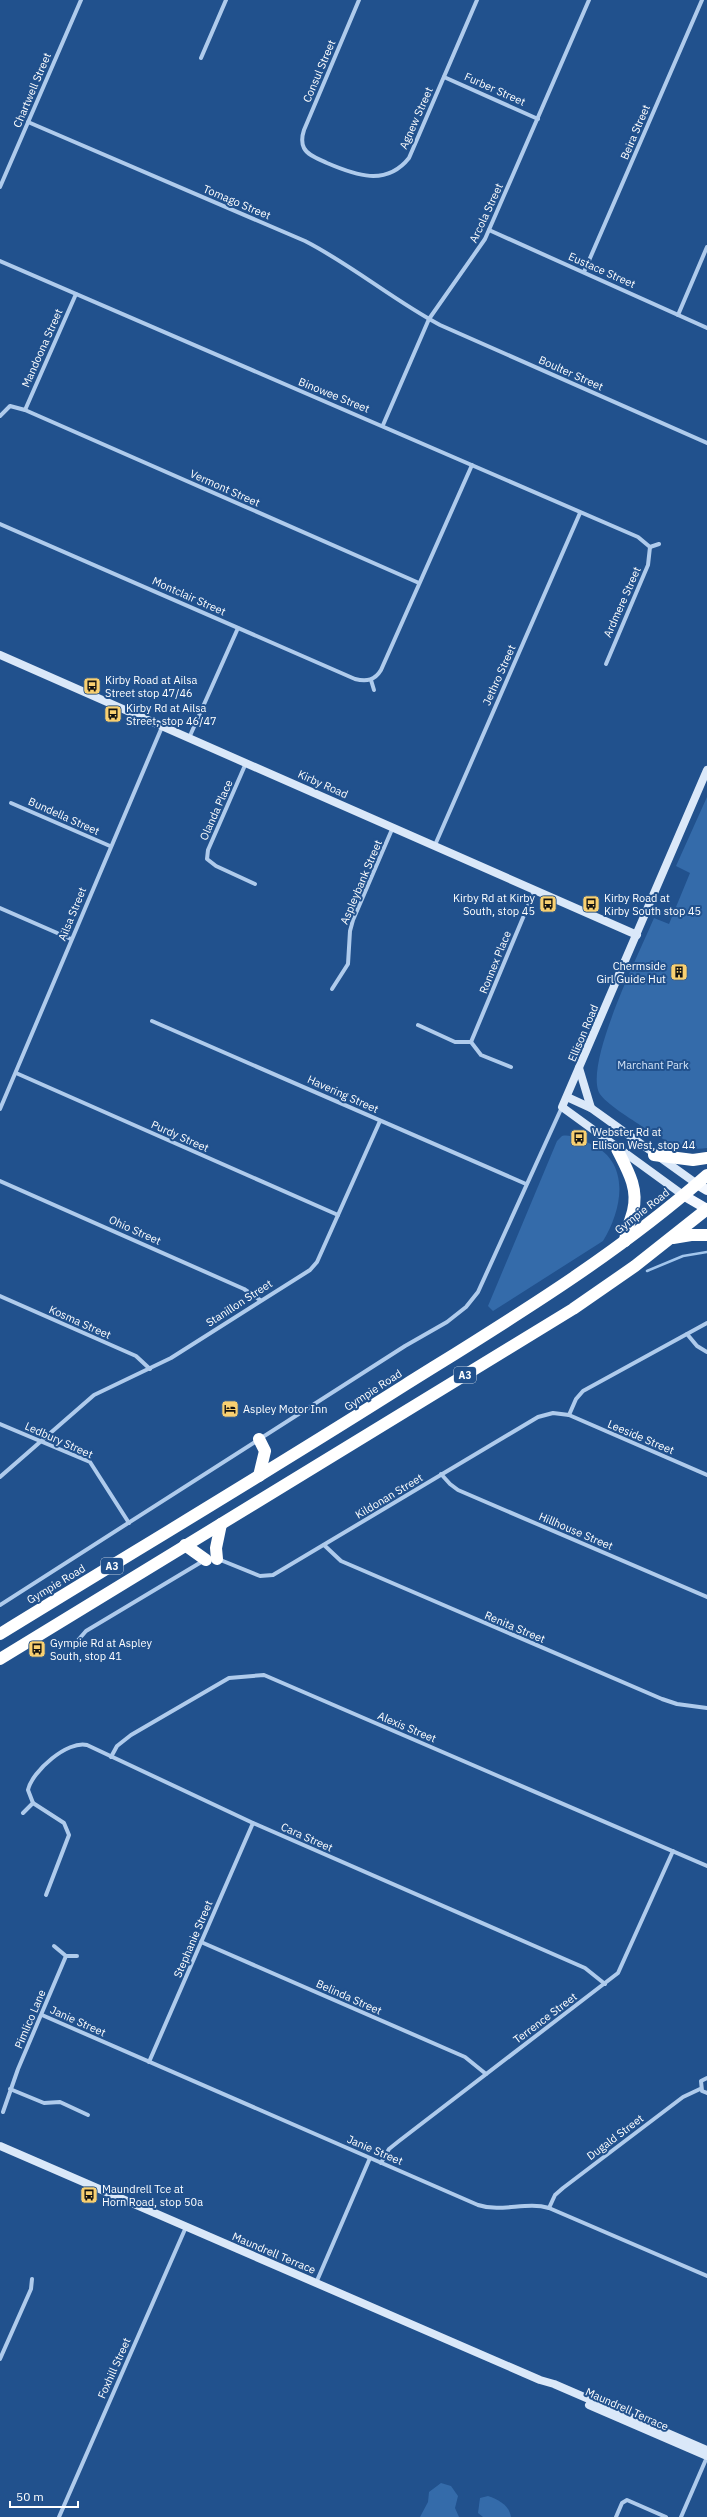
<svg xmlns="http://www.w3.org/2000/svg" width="707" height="2517" viewBox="0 0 707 2517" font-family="'IBM Plex Sans',sans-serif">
<rect width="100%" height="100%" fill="#21518d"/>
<g fill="#346baa">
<path d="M707 797V1148C682 1152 660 1138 640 1125 630 1118 601 1101 598 1090 588 1055 639 954 654 918L669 924 690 873 676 866Z"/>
<path d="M562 1136C570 1134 579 1139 586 1142 631 1158 624 1207 603 1241L493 1311 488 1306 557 1141Z"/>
<path d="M441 2483 451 2486 458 2496 455 2508 459 2517H420L428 2502 429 2492Z"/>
<path d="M488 2496C499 2500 509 2505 511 2517H483L478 2513 480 2498Z"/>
</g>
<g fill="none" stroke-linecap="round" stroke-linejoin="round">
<path stroke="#a2c6ed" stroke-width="2.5" d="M647 1271 683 1256 707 1252"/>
<g stroke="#afcbec" stroke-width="4">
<path d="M359 0 304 130C302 136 301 142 304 148 308 156 319 159 327 163 355 175 386 187 409 158L477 0"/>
<path d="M201 58 226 0"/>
<path d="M444 77 538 119"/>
<path d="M28 122 305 241C352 265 393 300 440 325L707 443"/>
<path d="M0 187 81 0"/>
<path d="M489 230 707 328"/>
<path d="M0 261 638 537 650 547 659 544"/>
<path d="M584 272 702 0"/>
<path d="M678 315 707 247"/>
<path d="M25 410 76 294"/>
<path d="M0 416 10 406 25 410 419 583"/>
<path d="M383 425 429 319 485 239 589 0"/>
<path d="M0 524 355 679C367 682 375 680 381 670L472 465"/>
<path d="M606 664 648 565 650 547"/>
<path d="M371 680 374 690"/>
<path d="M189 738 238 628"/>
<path d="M246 763 208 850 207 859 216 866 255 884"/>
<path d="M11 803 110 846"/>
<path d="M435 845 580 513"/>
<path d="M0 908 71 939"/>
<path d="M332 989 348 964 350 931 353 920 393 827"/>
<path d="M152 1021 526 1184"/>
<path d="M418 1025 455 1042H471L481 1055 511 1067"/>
<path d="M471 1042 535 889"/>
<path d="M16 1073 338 1215"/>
<path d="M0 1109 162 727"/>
<path d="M0 1181 244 1289 260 1300"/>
<path d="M0 1296 136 1356 150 1369"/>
<path d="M687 1334 697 1346 707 1352"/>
<path d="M569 1415 576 1399 583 1391 707 1323"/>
<path d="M0 1424 90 1462 129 1523"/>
<path d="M441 1474 450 1484 458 1490 707 1597"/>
<path d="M0 1477 94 1395 171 1358 310 1270 317 1262 380 1121"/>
<path d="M324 1545 341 1561 662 1699 677 1704 707 1708"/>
<path d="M218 1559 260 1576 273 1575 538 1417 553 1413 569 1415 707 1475"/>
<path d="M0 1605 405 1346 447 1322 466 1307 478 1292 562 1107"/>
<path d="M73 1646 86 1631 203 1561"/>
<path d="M111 1757 117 1746 131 1735 229 1678 264 1675 707 1866"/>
<path d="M33 1803 64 1823 69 1835 46 1895"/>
<path d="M23 1813 33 1803 28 1790C32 1771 68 1740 87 1745L253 1823 585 1968 605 1984"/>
<path d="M201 1942 465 2057 486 2074"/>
<path d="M54 1946 66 1956H77"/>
<path d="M42 2015 478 2205C502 2213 526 2201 549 2208L707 2276"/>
<path d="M149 2062 253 1823"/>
<path d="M707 2078 701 2081 702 2091 707 2093"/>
<path d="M10 2089 44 2103 60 2102 88 2115"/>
<path d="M3 2112 18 2069 66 1956"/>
<path d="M381 2163 389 2149 399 2141 618 1973 673 1851"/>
<path d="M549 2208 555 2195 563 2188 683 2097 700 2089"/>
<path d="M316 2283 370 2158"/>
<path d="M0 2359 31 2289 32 2279"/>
<path d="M59 2517 186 2227"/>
<path d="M616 2517 622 2503 627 2500 666 2517"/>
<path d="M681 2517 707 2457"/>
</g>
<g stroke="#dae8f9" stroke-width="8">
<path d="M0 655 637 935"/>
<path d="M579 1068 591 1108"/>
<path d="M567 1097 591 1108 697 1184"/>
<path d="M683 1195 562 1107 707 770"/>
<path d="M0 2146 540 2380 554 2384 707 2450"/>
<path d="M589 2405 707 2456"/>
</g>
<g stroke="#f4f8ff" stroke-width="10">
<path d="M697 1184 707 1190"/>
<path d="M683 1195 707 1209"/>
</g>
<g stroke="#fff" stroke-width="12">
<path d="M617 1149C627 1169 639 1188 633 1211 630 1222 626 1231 625 1241"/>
<path d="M654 1155 693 1160 707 1158"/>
<path d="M673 1238 691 1235H707"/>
<path d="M259 1439 265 1451 259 1476"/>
<path d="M185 1545 206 1560"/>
<path d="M217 1559 216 1548 221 1524"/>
<path d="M0 1634C135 1551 271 1470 405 1385 509 1320 614 1257 707 1175"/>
<path d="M0 1659 573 1309 635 1266 707 1209"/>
</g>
</g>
<defs>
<symbol id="bus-square" viewBox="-11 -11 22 22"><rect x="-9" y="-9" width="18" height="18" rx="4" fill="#f9d070" stroke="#21518d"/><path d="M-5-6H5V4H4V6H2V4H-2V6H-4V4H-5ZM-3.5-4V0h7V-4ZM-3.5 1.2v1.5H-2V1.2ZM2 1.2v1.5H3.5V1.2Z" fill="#111"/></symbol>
<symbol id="building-square" viewBox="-11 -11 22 22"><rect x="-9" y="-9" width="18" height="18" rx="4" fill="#f9d070" stroke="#21518d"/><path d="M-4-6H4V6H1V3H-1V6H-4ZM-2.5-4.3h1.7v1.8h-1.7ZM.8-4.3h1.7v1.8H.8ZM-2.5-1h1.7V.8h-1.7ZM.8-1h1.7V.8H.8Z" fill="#111"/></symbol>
<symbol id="hotel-square" viewBox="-11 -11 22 22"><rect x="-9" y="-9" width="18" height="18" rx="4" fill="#f9d070" stroke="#21518d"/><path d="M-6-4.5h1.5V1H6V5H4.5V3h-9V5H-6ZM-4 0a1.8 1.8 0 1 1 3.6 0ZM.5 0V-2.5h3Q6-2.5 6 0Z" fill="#111"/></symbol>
</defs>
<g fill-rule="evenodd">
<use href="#bus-square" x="82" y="676" width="20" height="20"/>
<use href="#bus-square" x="103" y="704" width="20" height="20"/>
<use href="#bus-square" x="538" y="894" width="20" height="20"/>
<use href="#bus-square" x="581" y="894" width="20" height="20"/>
<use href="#building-square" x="669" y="962" width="20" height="20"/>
<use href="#bus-square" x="569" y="1128" width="20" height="20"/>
<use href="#hotel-square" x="220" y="1399" width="20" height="20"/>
<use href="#bus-square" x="27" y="1639" width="20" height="20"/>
<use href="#bus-square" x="79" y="2185" width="20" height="20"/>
</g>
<g text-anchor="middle" stroke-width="4" stroke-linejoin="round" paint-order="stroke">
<g fill="#21518d" stroke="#bccbdd" stroke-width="1">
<rect x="454" y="1367" width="22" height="16" rx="3"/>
<rect x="101" y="1558" width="22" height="16" rx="3"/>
</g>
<g font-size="10" font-weight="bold" fill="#fff">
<text x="465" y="1379">A3</text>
<text x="112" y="1570">A3</text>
</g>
<g font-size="11" fill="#fff" stroke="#21518d">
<text transform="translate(319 71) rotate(-67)" y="4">Consul Street</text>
<text transform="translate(495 89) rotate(24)" y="4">Furber Street</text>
<text transform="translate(32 90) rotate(-67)" y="4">Chartwell Street</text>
<text transform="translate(416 118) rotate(-66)" y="4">Agnew Street</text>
<text transform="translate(635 132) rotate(-67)" y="4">Beira Street</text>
<text transform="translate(237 202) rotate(23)" y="4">Tomago Street</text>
<text transform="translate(486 213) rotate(-65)" y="4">Arcola Street</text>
<text transform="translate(602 270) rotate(24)" y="4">Eustace Street</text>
<text transform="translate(42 348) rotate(-66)" y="4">Mandoona Street</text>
<text transform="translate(571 373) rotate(24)" y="4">Boulter Street</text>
<text transform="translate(334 395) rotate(22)" y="4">Binowee Street</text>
<text transform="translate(225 488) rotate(24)" y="4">Vermont Street</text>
<text transform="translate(189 596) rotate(24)" y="4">Montclair Street</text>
<text transform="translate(622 602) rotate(-66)" y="4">Ardmere Street</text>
<text transform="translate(499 675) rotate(-66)" y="4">Jethro Street</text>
<text transform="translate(323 784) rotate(24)" y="4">Kirby Road</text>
<text transform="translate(216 810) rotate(-66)" y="4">Olanda Place</text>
<text transform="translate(64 816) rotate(24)" y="4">Bundella Street</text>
<text transform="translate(361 882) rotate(-67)" y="4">Aspleybank Street</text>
<text transform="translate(72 914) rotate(-68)" y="4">Ailsa Street</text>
<text transform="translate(495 962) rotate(-68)" y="4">Ronnex Place</text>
<text transform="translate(583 1033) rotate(-67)" y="4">Ellison Road</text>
<text transform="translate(343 1094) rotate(24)" y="4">Havering Street</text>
<text transform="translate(180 1136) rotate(24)" y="4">Purdy Street</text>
<text transform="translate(642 1211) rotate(-38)" y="4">Gympie Road</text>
<text transform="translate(135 1230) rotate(24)" y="4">Ohio Street</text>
<text transform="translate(239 1303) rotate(-33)" y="4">Stanillon Street</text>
<text transform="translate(80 1322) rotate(24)" y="4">Kosma Street</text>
<text transform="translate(373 1390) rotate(-33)" y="4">Gympie Road</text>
<text transform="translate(641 1437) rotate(23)" y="4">Leeside Street</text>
<text transform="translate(59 1440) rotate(24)" y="4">Ledbury Street</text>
<text transform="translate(389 1496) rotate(-31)" y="4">Kildonan Street</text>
<text transform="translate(576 1531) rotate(23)" y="4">Hillhouse Street</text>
<text transform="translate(56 1584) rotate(-31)" y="4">Gympie Road</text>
<text transform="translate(515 1627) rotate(23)" y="4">Renita Street</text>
<text transform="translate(407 1727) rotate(23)" y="4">Alexis Street</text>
<text transform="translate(307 1837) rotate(24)" y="4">Cara Street</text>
<text transform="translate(193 1939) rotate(-67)" y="4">Stephanie Street</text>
<text transform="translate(349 1997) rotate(24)" y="4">Belinda Street</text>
<text transform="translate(545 2018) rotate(-37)" y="4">Terrence Street</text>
<text transform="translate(30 2019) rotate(-67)" y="4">Pimlico Lane</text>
<text transform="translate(78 2021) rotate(24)" y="4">Janie Street</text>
<text transform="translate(615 2137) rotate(-37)" y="4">Dugald Street</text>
<text transform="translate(375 2150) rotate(23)" y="4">Janie Street</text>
<text transform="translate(274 2253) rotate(23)" y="4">Maundrell Terrace</text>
<text transform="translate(114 2368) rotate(-66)" y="4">Foxhill Street</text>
<text transform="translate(627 2409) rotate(24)" y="4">Maundrell Terrace</text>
</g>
<g font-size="11" fill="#fff" stroke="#21518d" text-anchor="start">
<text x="105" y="684">Kirby Road at Ailsa<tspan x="105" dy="13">Street stop 47/46</tspan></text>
<text x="126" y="712">Kirby Rd at Ailsa<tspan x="126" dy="13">Street, stop 46/47</tspan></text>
<text x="535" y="902" text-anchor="end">Kirby Rd at Kirby<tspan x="535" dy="13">South, stop 45</tspan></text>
<text x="604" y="902">Kirby Road at<tspan x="604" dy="13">Kirby South stop 45</tspan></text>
<text x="666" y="970" text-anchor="end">Chermside<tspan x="666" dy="13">Girl Guide Hut</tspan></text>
<text x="592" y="1136">Webster Rd at<tspan x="592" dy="13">Ellison West, stop 44</tspan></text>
<text x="243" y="1413">Aspley Motor Inn</text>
<text x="50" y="1647">Gympie Rd at Aspley<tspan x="50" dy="13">South, stop 41</tspan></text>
<text x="102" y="2193">Maundrell Tce at<tspan x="102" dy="13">Horn Road, stop 50a</tspan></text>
</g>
<g font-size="11" fill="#d4e5f9" stroke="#21518d">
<text x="653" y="1069">Marchant Park</text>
</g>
</g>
<path d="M10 2501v6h68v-6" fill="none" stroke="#ffffff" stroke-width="2"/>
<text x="16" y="2501" font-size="12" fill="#ffffff" stroke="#21518d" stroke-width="3" paint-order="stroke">50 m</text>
</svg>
